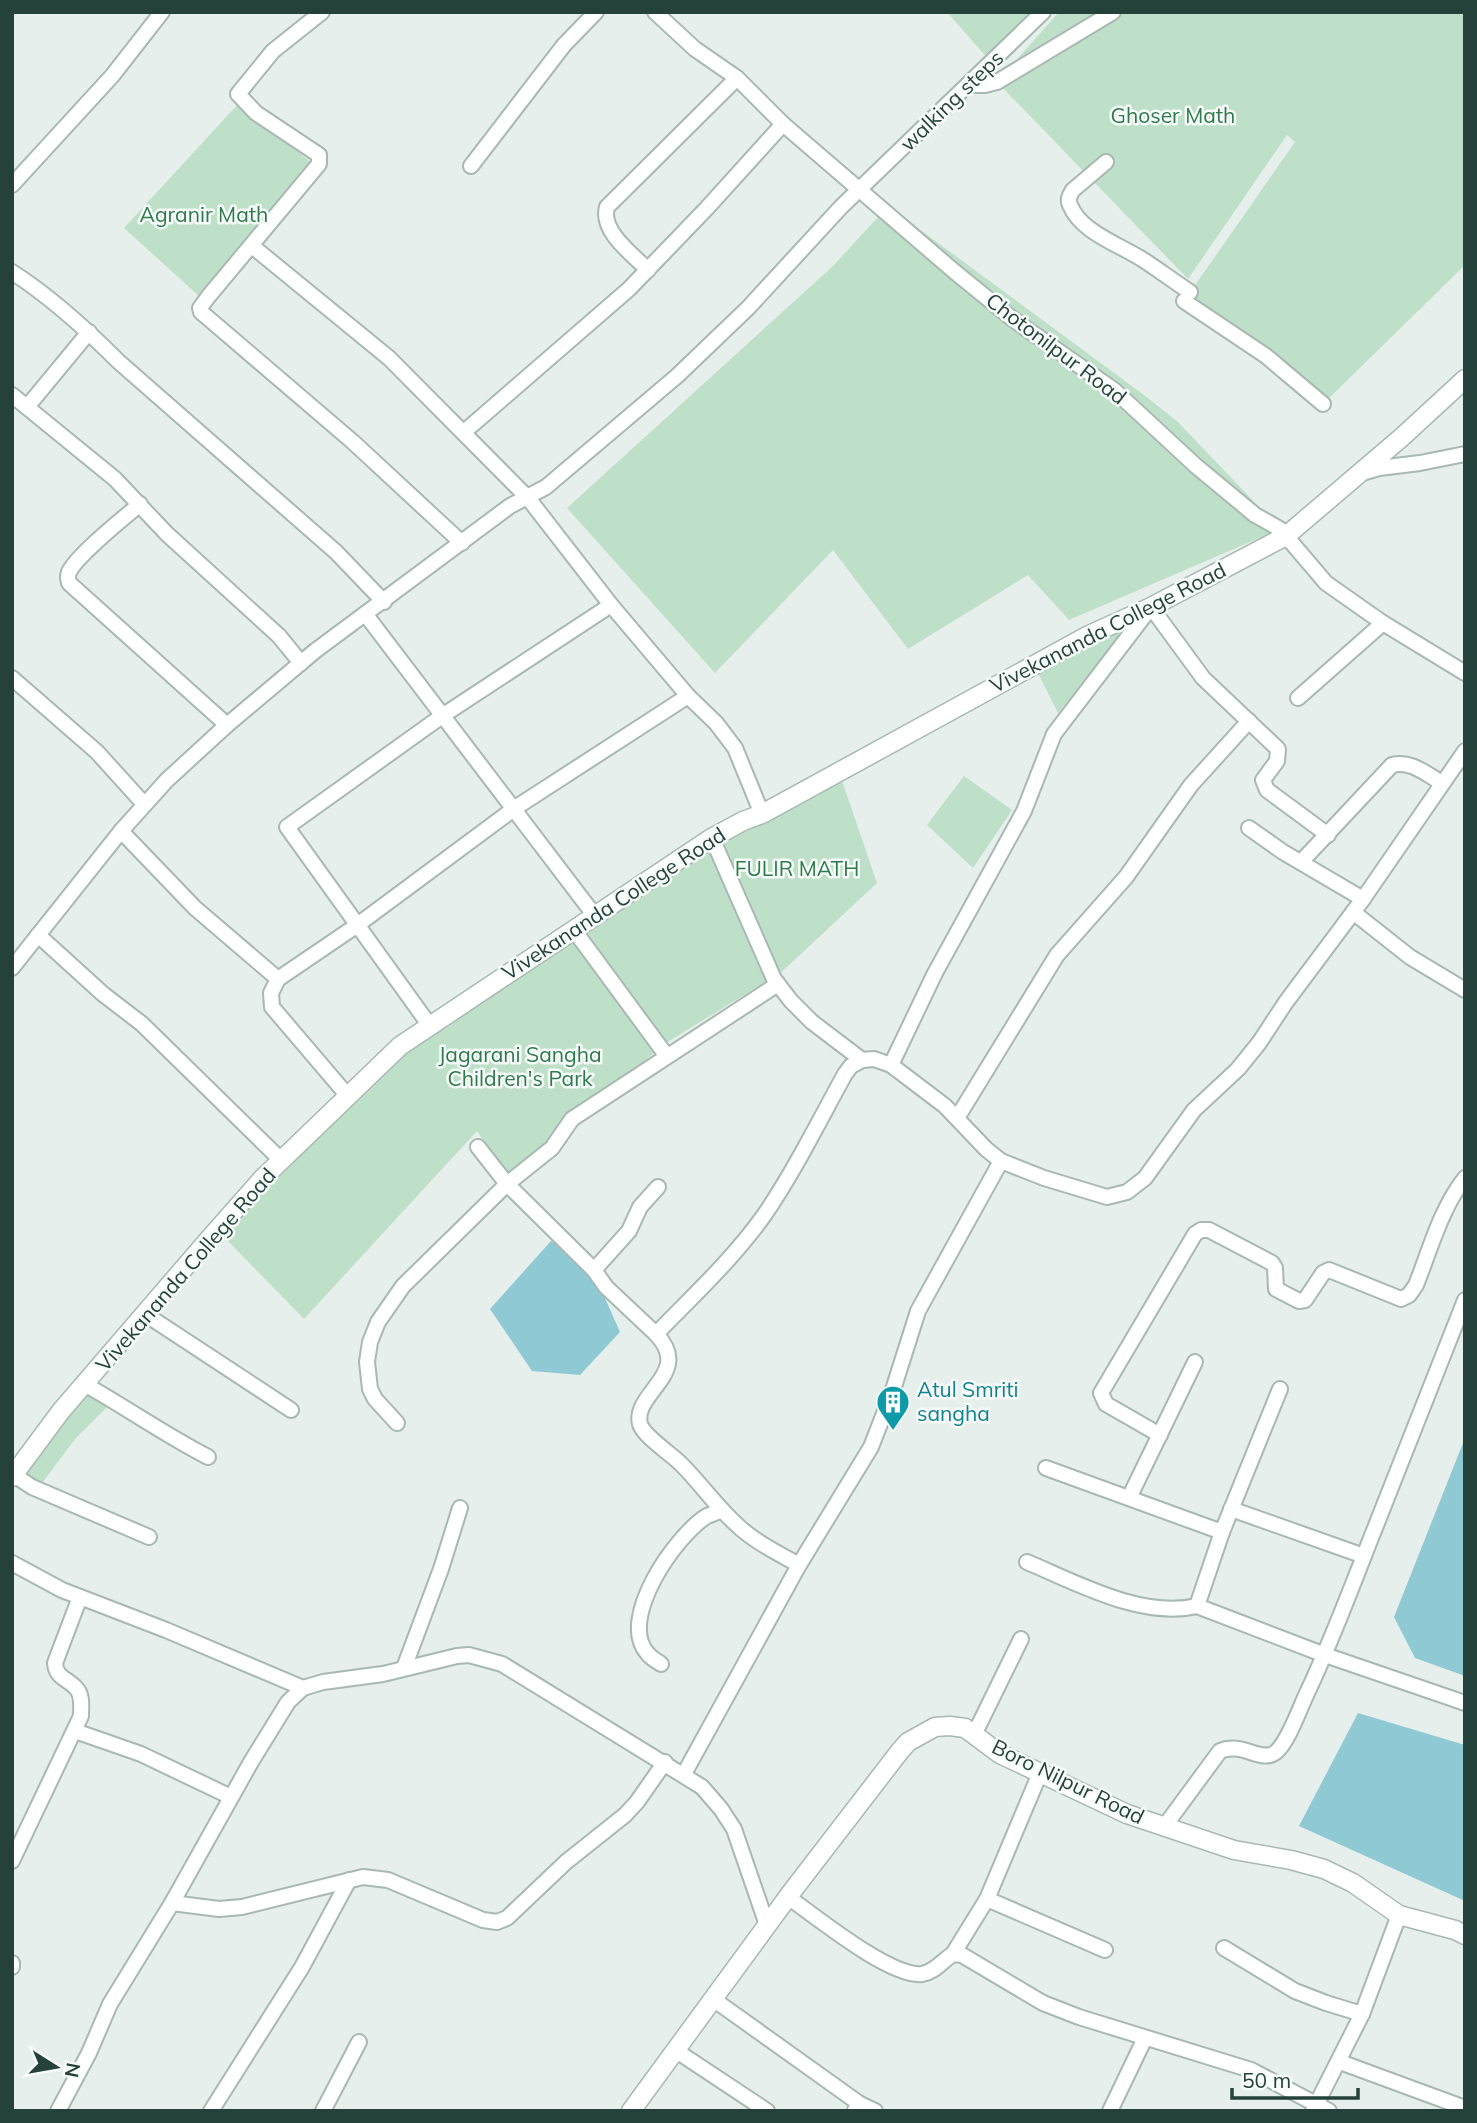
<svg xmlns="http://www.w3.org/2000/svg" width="1477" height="2123" viewBox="0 0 1477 2123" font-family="Mulish,sans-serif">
<rect width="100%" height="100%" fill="#e6efeb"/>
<g fill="#bfe0c8">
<path d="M947 12H1041L990 61Z"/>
<path d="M1059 12H1465V265L1323 404 1184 301 1295 142 1287 135 1188 279 997 82Z"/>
<path d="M238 104 312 163 200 297 124 228Z"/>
<path d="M888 206 1144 395 1178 422 1280 529 1069 620 1028 575 908 649 833 550 715 673 567 508 833 266Z"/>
<path d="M1133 622 1058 713 1036 669Z"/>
<path d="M839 772 877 883 774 979H770L666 1043 508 1176 477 1131 304 1319 224 1237 348 1099 418 1041 448 1027 582 926 712 838Z"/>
<path d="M964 776 1012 810 973 868 927 825Z"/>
<path d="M96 1381 118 1396 76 1438 42 1483 22 1473Z"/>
</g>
<g fill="#8ec9d4">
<path d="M551 1241 592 1269 620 1332 580 1375 532 1371 490 1309Z"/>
<path d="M1465 1438V1676L1415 1658 1394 1617Z"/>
<path d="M1358 1713 1465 1745V1901L1299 1826Z"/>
</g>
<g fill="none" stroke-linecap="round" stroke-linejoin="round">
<defs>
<g id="minor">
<path d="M322 12 273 51 238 94 256 113 319 155V164L208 297 200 308 201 312 353 442 462 543"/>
<path d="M655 12 695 49 737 78 783 124 955 272 1014 320 1114 390 1196 466 1255 515 1280 529 1326 583 1383 623 1465 673"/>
<path d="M968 85H985L997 82 1113 12"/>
<path d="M1106 162 1073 190C1070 195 1067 199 1070 205 1081 233 1121 245 1145 261 1160 271 1175 282 1190 292"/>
<path d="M471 166 564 45 596 12"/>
<path d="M12 185 112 76 162 12"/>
<path d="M252 246 389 358 528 498 611 605 688 696 716 723 735 748 762 814"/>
<path d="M648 270C632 254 600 231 607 207L737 78"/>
<path d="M12 272C51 297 86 329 119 362L336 552 384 602"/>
<path d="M1184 301 1266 356 1323 404"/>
<path d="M12 395 115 479 167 534 279 636 301 663"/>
<path d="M27 407 89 332"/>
<path d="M464 432 629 289 707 208 783 124"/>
<path d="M1362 473 1379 468 1420 463 1465 454"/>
<path d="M140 504C123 519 78 554 69 572 67 577 68 578 69 583L227 725"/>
<path d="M366 615 595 916"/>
<path d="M12 678 97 752 144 804"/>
<path d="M1298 698 1383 623"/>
<path d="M1249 828 1283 852 1363 899"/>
<path d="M121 831 195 908 278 979"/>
<path d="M712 838 774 979 791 1001 812 1022 862 1060"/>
<path d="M1301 862 1392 765C1411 760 1426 774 1442 783"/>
<path d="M1353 912 1410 957 1465 990"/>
<path d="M574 930 666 1055"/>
<path d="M38 935 103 994 142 1024 281 1160"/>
<path d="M12 968 121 831 167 780 227 725 315 651 510 506 546 487 677 376 748 308 841 207 1043 12"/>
<path d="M430 1026 287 827 442 716 611 605"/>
<path d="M891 1065 935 973 1024 811 1054 734 1151 607 1203 678 1278 749 1277 761 1263 780 1267 790 1328 835"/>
<path d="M347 1095 272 1007 271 993 278 979 356 926 515 808 688 696"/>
<path d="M957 1118 1057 955 1126 877 1191 785 1249 721"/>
<path d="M478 1147 507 1184 594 1270 606 1287 656 1334C694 1295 734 1258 765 1214 795 1170 819 1121 845 1074L851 1066 862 1060 874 1059 891 1065 945 1106 986 1149 1001 1161 1044 1178 1107 1197 1127 1192 1145 1178 1194 1110 1238 1069 1259 1043 1286 1002 1363 899 1465 751"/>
<path d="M594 1270 629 1231 640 1207 658 1187"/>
<path d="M145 1314 291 1410"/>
<path d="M656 1334C694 1373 632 1393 640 1424 644 1437 672 1454 682 1465 701 1484 716 1506 736 1524 753 1541 778 1553 799 1565"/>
<path d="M86 1385C127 1408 165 1435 208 1457"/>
<path d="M1280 1389 1222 1532 1197 1606 1325 1655 1465 1703"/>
<path d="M397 1423 375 1399 370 1389 367 1362 370 1342 378 1322 403 1286 507 1184 552 1148 572 1119 778 984"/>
<path d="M1160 1435 1106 1404 1101 1393 1195 1234 1201 1230H1209L1272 1263 1275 1268 1276 1289 1299 1301 1305 1300 1323 1273 1329 1270 1401 1299 1409 1295 1416 1285C1430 1250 1441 1208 1465 1178"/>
<path d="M1046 1468 1222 1532"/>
<path d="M14 1475 32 1487 149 1537"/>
<path d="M1129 1498 1195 1362"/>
<path d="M1231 1509 1364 1556"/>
<path d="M1027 1562C1077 1583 1142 1619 1197 1606"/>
<path d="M12 1563 62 1590 166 1630 303 1688 323 1682 383 1674 457 1656 469 1655 502 1664 702 1787 721 1809 734 1829 767 1925"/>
<path d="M661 1664C657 1661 651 1658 648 1654 616 1620 676 1535 707 1516 712 1514 718 1512 722 1510"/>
<path d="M404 1668 441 1569 460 1508"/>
<path d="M75 1731 141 1754 231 1797"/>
<path d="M974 1735 1021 1639"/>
<path d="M684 1774 799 1565 871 1447 892 1393 918 1311 1001 1161"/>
<path d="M1164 1827 1220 1751C1242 1741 1262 1764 1276 1752 1289 1741 1300 1707 1308 1691 1333 1638 1353 1583 1375 1528 1405 1452 1435 1376 1465 1300"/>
<path d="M12 1861 81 1716C81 1707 83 1695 76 1688 67 1678 56 1678 55 1663L80 1597"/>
<path d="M788 1897C815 1916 891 1978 922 1974 935 1972 942 1961 953 1954L962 1955 1043 2003 1079 2017 1251 2070 1329 2111"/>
<path d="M987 1899 1105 1950"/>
<path d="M172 1903 219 1909 242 1907 363 1877 388 1880 483 1920 497 1922 507 1918 566 1862 625 1815 637 1802 665 1762"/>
<path d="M1224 1948 1295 1991 1326 2003 1362 2014"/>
<path d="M953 1954 987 1899 1040 1773"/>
<path d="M12 1963V1967"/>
<path d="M713 1999 860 2104"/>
<path d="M675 2050 767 2111"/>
<path d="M1340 2062 1465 2108"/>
<path d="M855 2110 860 2104 875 2111"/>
<path d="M58 2111 89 2053 110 2004 172 1903 251 1762 288 1702 303 1688"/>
<path d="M211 2111 302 1967 349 1880"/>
<path d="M323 2111 359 2042"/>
<path d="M1110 2111 1145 2038"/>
<path d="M1313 2111 1362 2014 1399 1915"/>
</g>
<g id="tertiary">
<path d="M12 1477 61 1411 209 1239 263 1178 400 1046 710 839 743 821 762 814 1089 635 1151 607 1286 536 1402 437 1465 379"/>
<path d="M631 2111 790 1894 900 1751 908 1742 935 1727 950 1726 965 1728 1000 1754 1127 1814 1234 1850 1291 1860 1324 1869 1353 1883 1399 1915 1455 1930 1465 1935"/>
</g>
</defs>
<use href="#minor" stroke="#a8b8b2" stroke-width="18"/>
<use href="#tertiary" stroke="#a8b8b2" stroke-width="21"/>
<use href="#minor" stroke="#fff" stroke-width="14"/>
<use href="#tertiary" stroke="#fff" stroke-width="18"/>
</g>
<defs>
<symbol id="building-pin" viewBox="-11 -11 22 30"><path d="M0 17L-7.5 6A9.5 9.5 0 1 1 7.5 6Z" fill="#0f9aa8" stroke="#f7fbf9"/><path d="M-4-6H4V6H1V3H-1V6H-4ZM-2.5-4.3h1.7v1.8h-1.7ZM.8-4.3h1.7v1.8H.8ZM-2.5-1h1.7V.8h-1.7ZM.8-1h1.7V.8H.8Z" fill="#fff"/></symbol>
</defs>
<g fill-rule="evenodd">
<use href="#building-pin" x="874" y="1383" width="38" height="52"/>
</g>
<g text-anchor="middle" stroke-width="5" stroke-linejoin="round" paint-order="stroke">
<g font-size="21" fill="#24423a" stroke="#f7fbf9">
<text transform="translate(952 101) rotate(-44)" y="7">walking steps</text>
<text transform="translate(1056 349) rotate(37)" y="7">Chotonilpur Road</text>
<text transform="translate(1108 628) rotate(-27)" y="7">Vivekananda College Road</text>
<text transform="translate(614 904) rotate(-33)" y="7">Vivekananda College Road</text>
<text transform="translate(186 1270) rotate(-49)" y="7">Vivekananda College Road</text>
<text transform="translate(1068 1782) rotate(26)" y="7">Boro Nilpur Road</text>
</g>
<g font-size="21" fill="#2d7a4b" stroke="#f7fbf9">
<text x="1173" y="123">Ghoser Math</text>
<text x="204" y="222">Agranir Math</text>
<text x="797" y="876">FULIR MATH</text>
<text x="520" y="1062">Jagarani Sangha<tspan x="520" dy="24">Children's Park</tspan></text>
</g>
<g font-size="21" fill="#0d838f" stroke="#f7fbf9" text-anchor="start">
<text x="917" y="1397">Atul Smriti<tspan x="917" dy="24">sangha</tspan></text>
</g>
</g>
<rect width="1477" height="2123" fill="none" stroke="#24423a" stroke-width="28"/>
<g transform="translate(56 2067) rotate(101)" stroke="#f7fbf9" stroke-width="5" paint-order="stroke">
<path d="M0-5L12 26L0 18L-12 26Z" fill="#24423a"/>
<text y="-10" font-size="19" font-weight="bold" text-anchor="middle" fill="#24423a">N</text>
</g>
<path d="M1232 2088v10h126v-10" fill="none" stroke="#24423a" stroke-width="3.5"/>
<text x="1242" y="2088" font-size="21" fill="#24423a" stroke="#f7fbf9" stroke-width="5" paint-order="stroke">50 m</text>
</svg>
